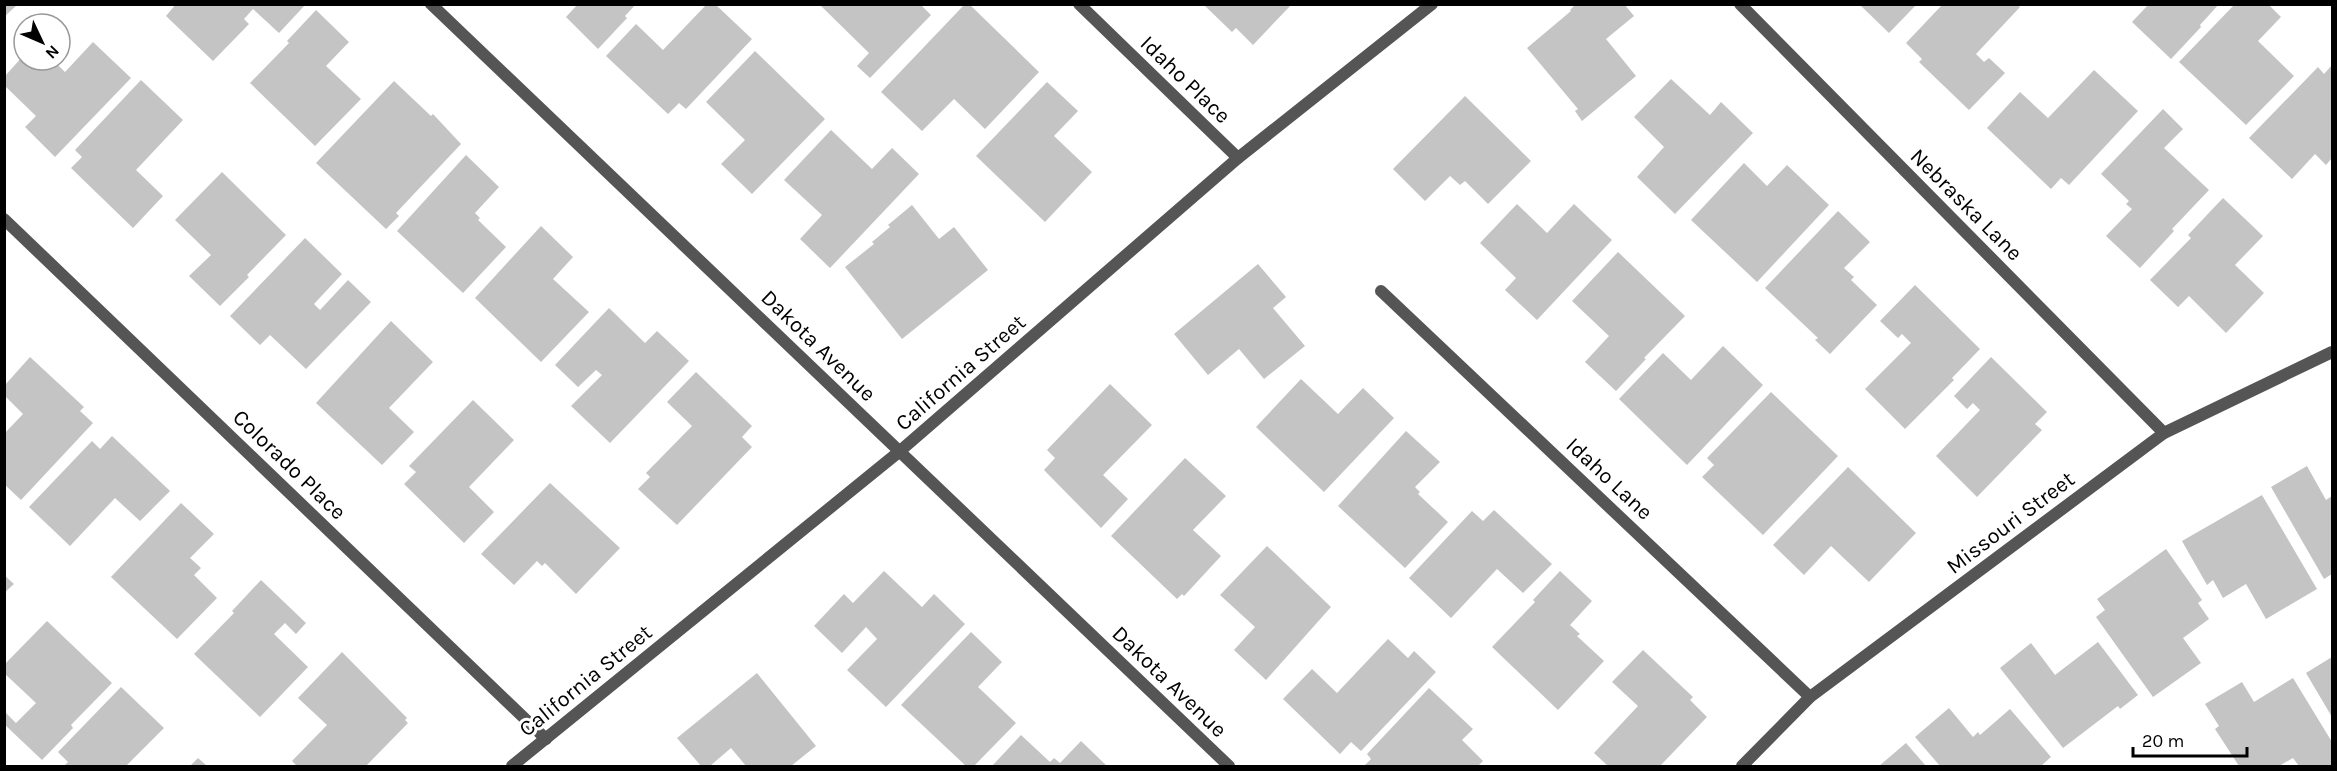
<svg xmlns="http://www.w3.org/2000/svg" width="2337" height="771" viewBox="0 0 2337 771" font-family="Karla,sans-serif">
<rect width="100%" height="100%" fill="#fff"/>
<g fill="#c4c4c4">
<path d="M176 4H306L279 33 253 9 244 19 249 24 213 61 166 16Z"/>
<path d="M578 4H636L625 16 627 18 598 49 566 17Z"/>
<path d="M819 4H920L931 15 870 78 857 66 869 53Z"/>
<path d="M965 4H969L1039 72 985 129 954 99 922 131 881 92Z"/>
<path d="M1576 4H1624L1634 16 1606 39 1636 76 1582 121 1575 111 1578 109 1527 48 1571 11 1570 10Z"/>
<path d="M1859 4H1917L1889 33Z"/>
<path d="M2149 4H2219L2200 25 2201 27 2171 59 2132 22Z"/>
<path d="M2235 4H2268L2281 17 2258 41 2294 76 2246 125 2179 62Z"/>
<path d="M4 5H17L4 17Z"/>
<path d="M706 5H716L752 39 686 109 679 103 668 114 606 56 636 24 663 50Z"/>
<path d="M1204 5H1291L1253 45 1236 28 1232 32Z"/>
<path d="M1942 5H2017L2020 7 1976 54 1984 62 1989 58 2005 73 1969 110 1919 62 1922 59 1906 43Z"/>
<path d="M316 10 349 42 326 66 361 99 315 146 250 83 289 43 287 41Z"/>
<path d="M93 42 131 78 55 157 25 127 36 116 5 86V76L24 55V60H53L65 72Z"/>
<path d="M755 51 825 119 752 194 721 164 745 140 706 102Z"/>
<path d="M2332 65V158L2326 165 2315 154 2292 179 2249 138 2318 67 2324 74Z"/>
<path d="M2094 70 2138 111 2069 185 2061 178 2051 189 1987 128 2020 92 2048 118Z"/>
<path d="M1671 79 1710 115 1721 102 1753 133 1675 214 1637 177 1664 147 1634 117Z"/>
<path d="M141 80 183 120 136 170 163 196 133 228 71 168 82 157 75 150Z"/>
<path d="M394 81 431 116 433 114 461 144 396 213 399 216 386 229 316 163Z"/>
<path d="M1047 82 1078 111 1054 136 1092 172 1045 222 976 156Z"/>
<path d="M1465 96 1531 161 1488 204 1465 181 1460 185 1450 176 1425 201 1393 169Z"/>
<path d="M2163 109 2183 129 2164 148 2209 190 2172 229 2174 231 2140 268 2106 236 2132 209 2126 204 2129 201 2101 174Z"/>
<path d="M831 130 872 169 892 148 919 174 830 268 800 239 822 215 784 180Z"/>
<path d="M466 155 499 187 475 213 480 218 478 220 506 247 463 293 397 231Z"/>
<path d="M1744 163 1767 186 1787 165 1829 205 1757 282 1691 220Z"/>
<path d="M222 172 286 235 247 275 249 277 220 306 189 276 211 255 175 220Z"/>
<path d="M2223 198 2263 236 2235 265 2264 293 2226 333 2189 296 2178 307 2150 280 2191 238 2188 235Z"/>
<path d="M1517 204 1547 233 1574 204 1612 240 1537 320 1505 290 1516 278 1480 243Z"/>
<path d="M912 205 939 239 954 227 988 270 902 339 845 267 874 244 872 242 890 227 888 225Z"/>
<path d="M1838 211 1870 242 1844 268 1854 277 1851 280 1877 305 1830 354 1815 340 1818 338 1765 288Z"/>
<path d="M541 226 573 257 553 279 589 312 541 362 475 298Z"/>
<path d="M305 238 342 274 314 304 320 310 348 280 371 302 306 369 270 335 260 345 230 316Z"/>
<path d="M1618 252 1685 316 1644 358 1646 359 1616 391 1585 362 1609 336 1572 301Z"/>
<path d="M1258 264 1286 297 1273 308 1305 346 1264 379 1239 349 1208 375 1174 334Z"/>
<path d="M1915 285 1980 349 1952 378 1954 380 1905 429 1865 389 1911 343 1902 334 1898 338 1880 321Z"/>
<path d="M609 308 645 343 657 331 689 361 610 443 571 406 602 375 596 370 578 387 555 365Z"/>
<path d="M391 321 433 362 389 408 414 432 382 465 316 403Z"/>
<path d="M1723 346 1763 385 1687 465 1619 399 1663 353 1691 380Z"/>
<path d="M30 357 84 407 80 411 93 423 21 500 4 484V434L23 414 5 396V385Z"/>
<path d="M1991 357 2047 412 2035 424 2042 430 1977 497 1936 456 1980 410 1973 403 1967 409 1954 396Z"/>
<path d="M696 372 752 426 742 437 752 447 677 525 638 489 650 477 646 473 692 426 667 402Z"/>
<path d="M1301 379 1338 414 1363 388 1394 418 1324 492 1256 427Z"/>
<path d="M1110 384 1152 425 1103 475 1128 499 1101 528 1044 470 1055 458 1047 450Z"/>
<path d="M1771 392 1838 456 1763 535 1702 477 1714 465 1707 458Z"/>
<path d="M473 400 514 440 469 487 494 512 464 543 404 484 416 472 409 466Z"/>
<path d="M1406 431 1440 462 1415 487 1420 492 1418 494 1448 522 1405 568 1338 506Z"/>
<path d="M112 436 170 491 140 521 115 498 70 546 29 507 92 441 100 449Z"/>
<path d="M1185 458 1226 496 1193 530 1221 556 1184 596 1182 594 1177 599 1111 536Z"/>
<path d="M2307 466 2326 500 2332 496V574L2324 579 2271 487Z"/>
<path d="M1848 467 1916 533 1869 582 1831 546 1804 575 1773 545Z"/>
<path d="M550 483 620 548 576 594 545 563 542 566 537 561 514 585 481 554Z"/>
<path d="M2262 495 2317 589 2266 619 2246 584 2223 598 2213 580 2207 585 2182 541Z"/>
<path d="M181 503 214 534 190 558 201 568 194 575 217 598 177 639 111 577Z"/>
<path d="M1494 510 1552 564 1523 593 1497 569 1451 618 1409 578 1472 511 1483 521Z"/>
<path d="M1267 546 1331 607 1266 680 1234 650 1255 627 1220 595Z"/>
<path d="M2166 549 2202 600 2198 603 2209 619 2183 638 2201 663 2153 697 2096 617 2105 610 2097 599Z"/>
<path d="M884 571 922 607 934 594 965 624 886 707 847 670 877 639 866 627 842 653 814 626 844 594 853 603Z"/>
<path d="M1560 571 1592 601 1570 625 1580 634 1577 636 1604 661 1558 710 1492 647 1535 602 1533 600Z"/>
<path d="M4 575 14 584 4 593Z"/>
<path d="M261 580 306 623 296 634 285 623 274 634 308 667 260 717 194 654 234 613 232 611Z"/>
<path d="M47 621 112 683 71 725 73 728 42 760 4 724V711L16 723 36 703 4 673V665Z"/>
<path d="M971 632 1002 662 978 687 1016 723 974 766H966L901 705Z"/>
<path d="M1388 639 1408 658 1414 651 1436 672 1361 751 1351 742 1340 754 1283 699 1312 669 1337 693Z"/>
<path d="M2098 642 2138 695 2120 709 2118 706 2063 748 2000 668 2031 643 2055 675Z"/>
<path d="M1643 650 1693 697 1690 700 1707 717 1660 766H1608L1594 753 1638 706 1612 682Z"/>
<path d="M342 652 407 718 405 720 408 723 366 766H297L292 761 327 725 298 698Z"/>
<path d="M2332 657V717L2306 673Z"/>
<path d="M757 673 816 746 791 766H746L731 748 710 766H701L677 738Z"/>
<path d="M2293 678 2332 742V766H2299L2293 758 2279 766H2239L2215 729 2219 726 2205 704 2242 682 2254 702Z"/>
<path d="M121 687 164 728 126 766H64L68 762 58 752Z"/>
<path d="M1429 688 1473 729 1462 740 1483 761 1478 766H1364L1371 759 1367 754Z"/>
<path d="M1949 708 1973 737 1978 732 1980 735 2010 709 2051 757 2041 766H1940L1915 737Z"/>
<path d="M1021 735 1050 762 1054 758 1060 763 1081 741 1107 766H992Z"/>
<path d="M1906 743 1926 766H1879Z"/>
<path d="M198 758 207 766H190Z"/>
</g>
<g fill="none" stroke-linecap="round" stroke-linejoin="round">
<g stroke="#555" stroke-width="12">
<path d="M431 4 1229 766"/>
<path d="M1079 4 1238 158"/>
<path d="M1740 4 2164 433"/>
<path d="M4 219 546 739"/>
<path d="M1381 291 1810 697"/>
<path d="M1742 766 1810 697 2164 433 2332 352"/>
</g>
<path stroke="#555" stroke-width="12" d="M512 766 900 451 1238 158 1432 4"/>
</g>
<g text-anchor="middle" stroke-width="6" stroke-linejoin="round" paint-order="stroke">
<g font-size="22" fill="#000" stroke="#fff">
<text transform="translate(1186 79) rotate(44)" y="8">Idaho Place</text>
<text transform="translate(1967 204) rotate(45)" y="8">Nebraska Lane</text>
<text transform="translate(819 345) rotate(44)" y="8">Dakota Avenue</text>
<text transform="translate(960 372) rotate(-41)" y="8">California Street</text>
<text transform="translate(290 464) rotate(44)" y="8">Colorado Place</text>
<text transform="translate(1610 478) rotate(43)" y="8">Idaho Lane</text>
<text transform="translate(2010 522) rotate(-37)" y="8">Missouri Street</text>
<text transform="translate(585 680) rotate(-39)" y="8">California Street</text>
<text transform="translate(1170 681) rotate(44)" y="8">Dakota Avenue</text>
</g>
</g>
<rect width="2337" height="771" fill="none" stroke="#000000" stroke-width="12"/>
<g transform="translate(42 42) rotate(134)"><circle r="28" fill="#ffffff" stroke="#999999" stroke-width="1.5"/>
<path d="M0-4.5L10 22L0 15L-10 22Z" fill="#000000"/>
<text y="-9" font-size="16" font-weight="bold" text-anchor="middle" fill="#000000">N</text>
</g>
<path d="M2133 747v9h114v-9" fill="none" stroke="#000000" stroke-width="3"/>
<text x="2142" y="747" font-size="18" fill="#000000" stroke="#ffffff" stroke-width="4.5" paint-order="stroke">20 m</text>
</svg>
